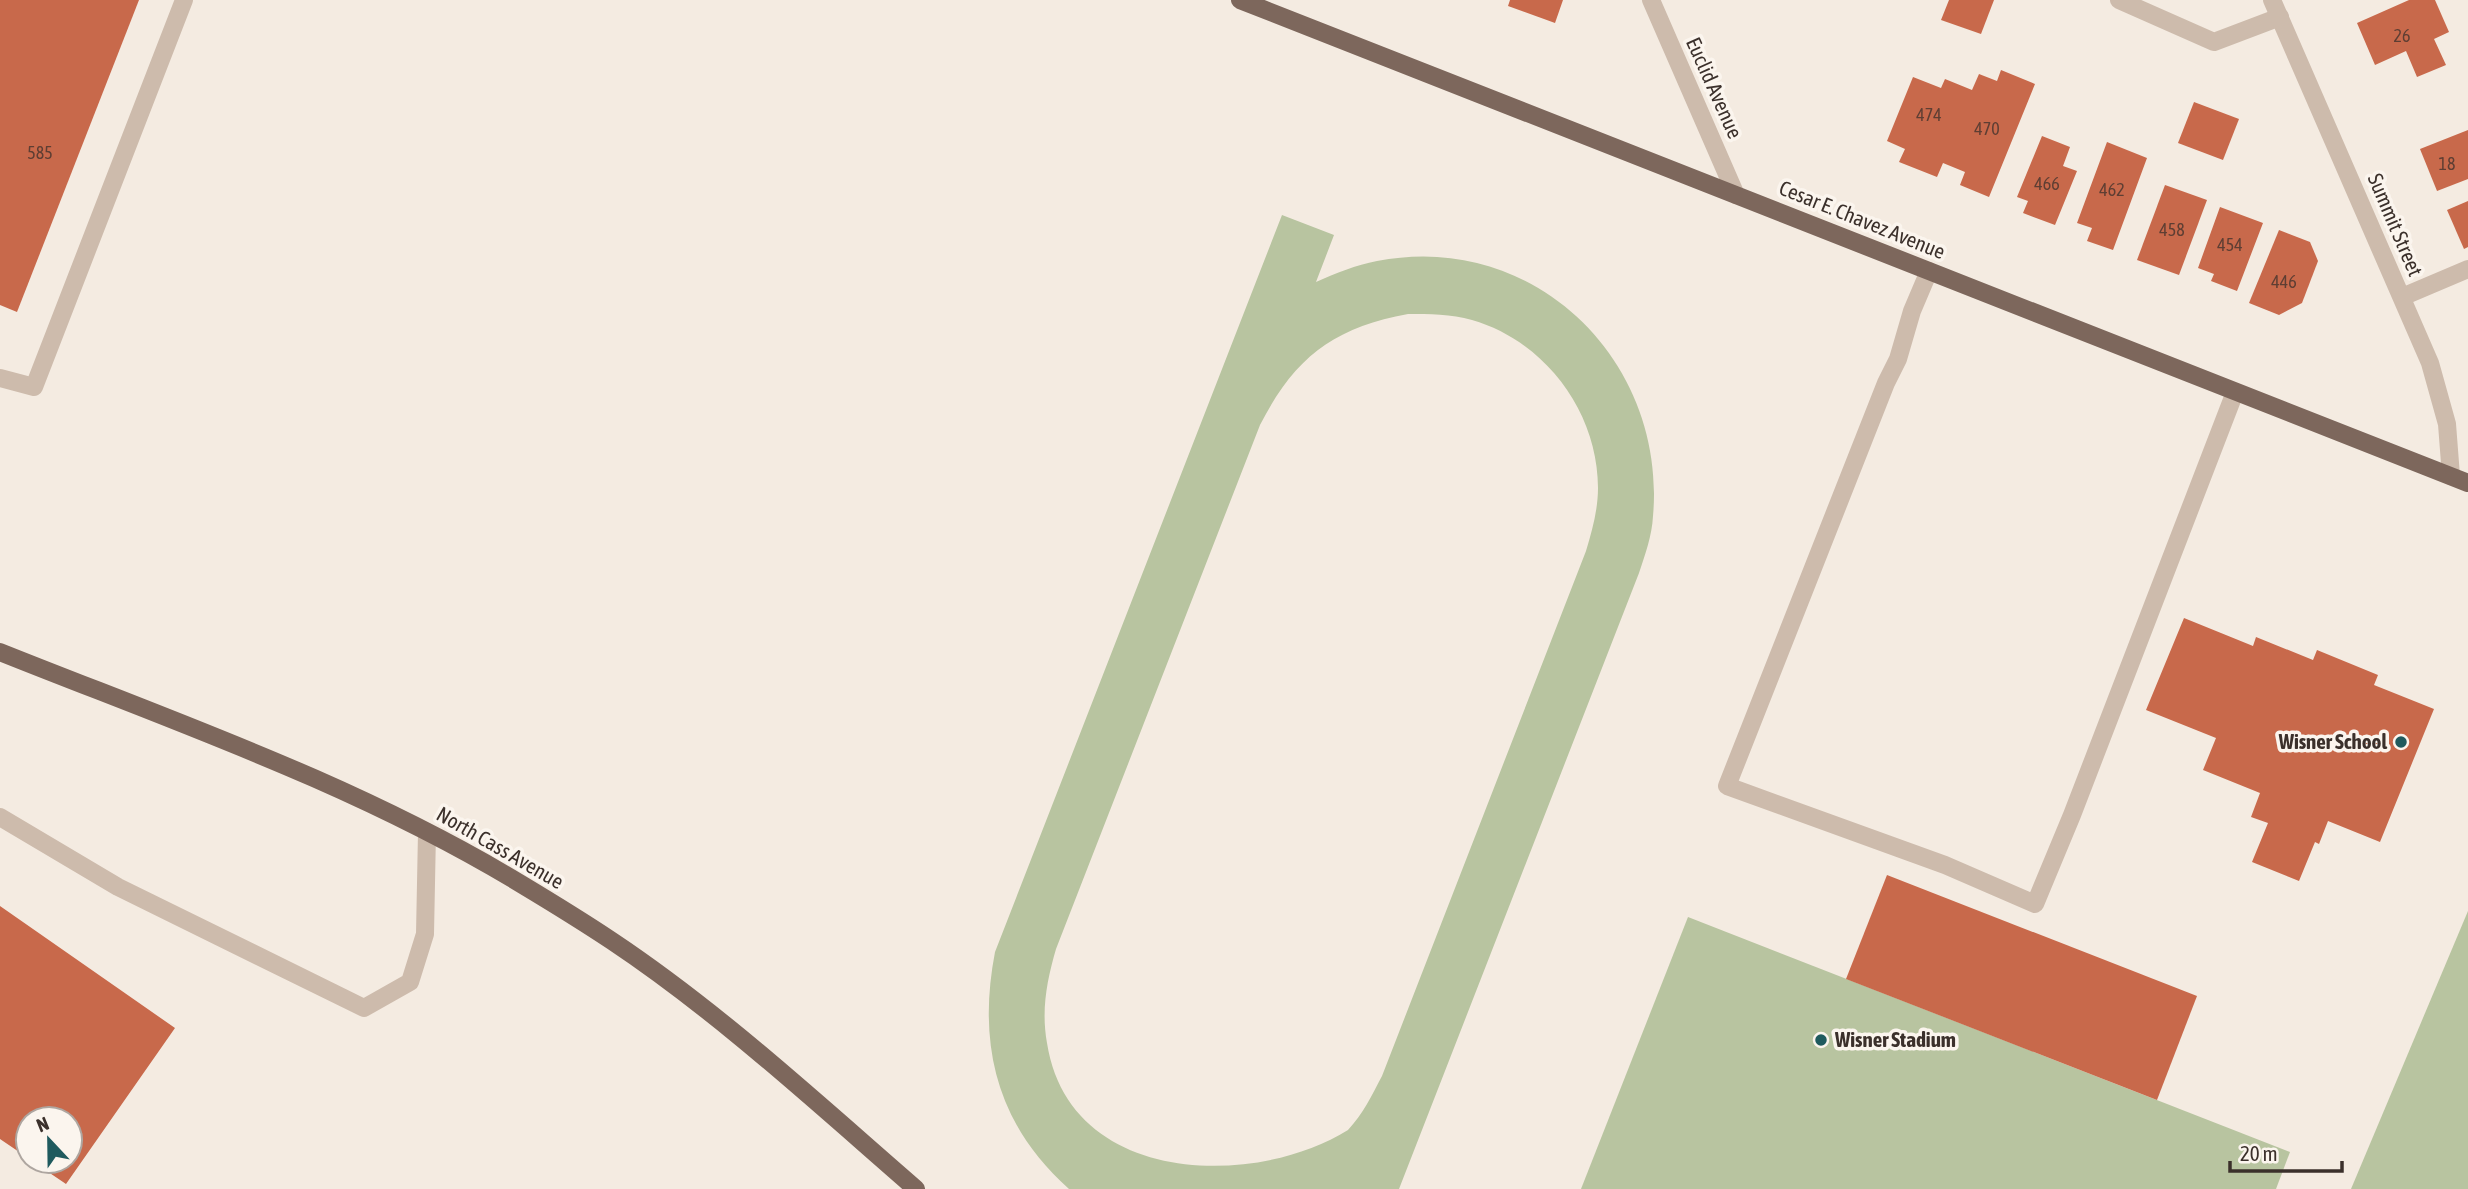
<svg xmlns="http://www.w3.org/2000/svg" width="2468" height="1189" viewBox="0 0 2468 1189" font-family="'Asap Condensed',sans-serif">
<rect width="100%" height="100%" fill="#f4ebe1"/>
<g fill="#b8c4a0" fill-rule="evenodd">
<path d="M1282 215 1334 235 1316 282C1336 273 1356 265 1377 261 1534 230 1667 361 1653 516 1652 536 1645 555 1639 573L1399 1189H1069C997 1125 977 1045 995 952ZM1408 314C1429 314 1451 314 1472 320 1545 341 1598 412 1598 488 1598 510 1592 531 1586 551L1382 1076C1372 1095 1363 1114 1348 1130 1253 1189 1069 1185 1047 1043 1041 1010 1047 980 1056 949L1260 425C1295 357 1333 328 1408 314Z"/>
<path d="M2468 911V1189H2351Z"/>
<path d="M1688 917 2290 1152 2276 1189H1581Z"/>
</g>
<g fill="#c8694b">
<path d="M0 0H139L17 312 0 305Z"/>
<path d="M1510 0H1563L1555 23 1508 6Z"/>
<path d="M1949 0H1994L1981 34 1941 20Z"/>
<path d="M2409 0H2435L2449 32 2434 39 2446 65 2417 77 2406 51 2375 65 2357 23Z"/>
<path d="M2001 70 2035 84 1989 197 1960 185 1965 172 1943 163 1937 177 1899 162 1905 149 1887 141 1913 77 1941 88 1945 79 1972 90 1979 74 1997 81Z"/>
<path d="M2194 102 2239 119 2223 160 2178 143Z"/>
<path d="M2468 130V179L2437 191 2420 149Z"/>
<path d="M2042 136 2070 147 2063 166 2077 171 2055 225 2023 213 2028 201 2017 197Z"/>
<path d="M2107 142 2147 158 2113 250 2087 241 2092 228 2077 223Z"/>
<path d="M2165 185 2207 200 2179 275 2137 260Z"/>
<path d="M2468 201V247L2464 249 2447 210Z"/>
<path d="M2220 207 2263 223 2237 291 2211 281 2214 274 2198 268Z"/>
<path d="M2279 230 2310 242 2318 261 2302 303 2279 315 2249 303Z"/>
<path d="M2184 618 2253 646 2256 637 2313 660 2317 650 2378 675 2374 685 2434 709 2380 842 2328 821 2319 844 2315 842 2299 881 2252 862 2268 823 2251 817 2260 793 2203 770 2216 738 2146 710Z"/>
<path d="M1887 875 2197 996 2157 1100 1846 979Z"/>
<path d="M0 906 175 1028 66 1184 32 1161H70V1119H28V1158L0 1139Z"/>
</g>
<g fill="none" stroke-linecap="round" stroke-linejoin="round">
<g stroke="#cdbbac" stroke-width="18">
<path d="M2119 0 2214 42 2280 17"/>
<path d="M1929 271 1912 311 1898 359 1886 383 1727 786 1945 865 2035 904 2072 815 2235 392"/>
<path d="M2402 297 2468 269"/>
<path d="M0 378 34 387 184 0"/>
<path d="M0 817 118 887 364 1008 410 982 425 934 427 832"/>
</g>
<g stroke="#cdbbac" stroke-width="18">
<path d="M1651 0 1736 195"/>
<path d="M2272 0 2430 363 2447 424 2451 476"/>
</g>
<g stroke="#7d675c" stroke-width="18">
<path d="M1240 0 2468 483"/>
<path d="M0 652C175 722 358 785 521 884 551 902 582 921 612 941 720 1013 818 1104 916 1189"/>
</g>
</g>
<g fill="#1f5a5e" stroke="#fbf5ee" stroke-width="2.5">
<circle cx="2401" cy="742" r="7"/>
<circle cx="1821" cy="1040" r="7"/>
</g>
<g text-anchor="middle" stroke-width="7" stroke-linejoin="round" paint-order="stroke">
<g font-size="18" fill="#5e3e33">
<text x="2402" y="42">26</text>
<text x="1929" y="121">474</text>
<text x="1987" y="135">470</text>
<text x="40" y="159">585</text>
<text x="2447" y="170">18</text>
<text x="2047" y="190">466</text>
<text x="2112" y="196">462</text>
<text x="2172" y="236">458</text>
<text x="2230" y="251">454</text>
<text x="2284" y="288">446</text>
</g>
<g font-size="21" fill="#3b302b" stroke="#fbf5ee">
<text transform="translate(1714 88) rotate(66)" y="7">Euclid Avenue</text>
<text transform="translate(1862 220) rotate(22)" y="7">Cesar E. Chavez Avenue</text>
<text transform="translate(2395 225) rotate(67)" y="7">Summit Street</text>
<text transform="translate(500 848) rotate(30)" y="7">North Cass Avenue</text>
</g>
<g font-size="21" font-weight="bold" fill="#3b302b" stroke="#fbf5ee" text-anchor="end">
<text x="2387" y="749">Wisner School</text>
<text x="1835" y="1047" text-anchor="start">Wisner Stadium</text>
</g>
</g>
<g transform="translate(49 1140) rotate(338)"><circle r="33" fill="#fbf5ee" stroke="#aea6a0" stroke-width="2"/>
<path d="M0-5L12 26L0 18L-12 26Z" fill="#1f5a5e"/>
<text y="-10" font-size="19" font-weight="bold" text-anchor="middle" fill="#3b302b">N</text>
</g>
<path d="M2230 1161v10h112v-10" fill="none" stroke="#3b302b" stroke-width="3.5"/>
<text x="2240" y="1161" font-size="21" fill="#3b302b" stroke="#fbf5ee" stroke-width="5" paint-order="stroke">20 m</text>
</svg>
